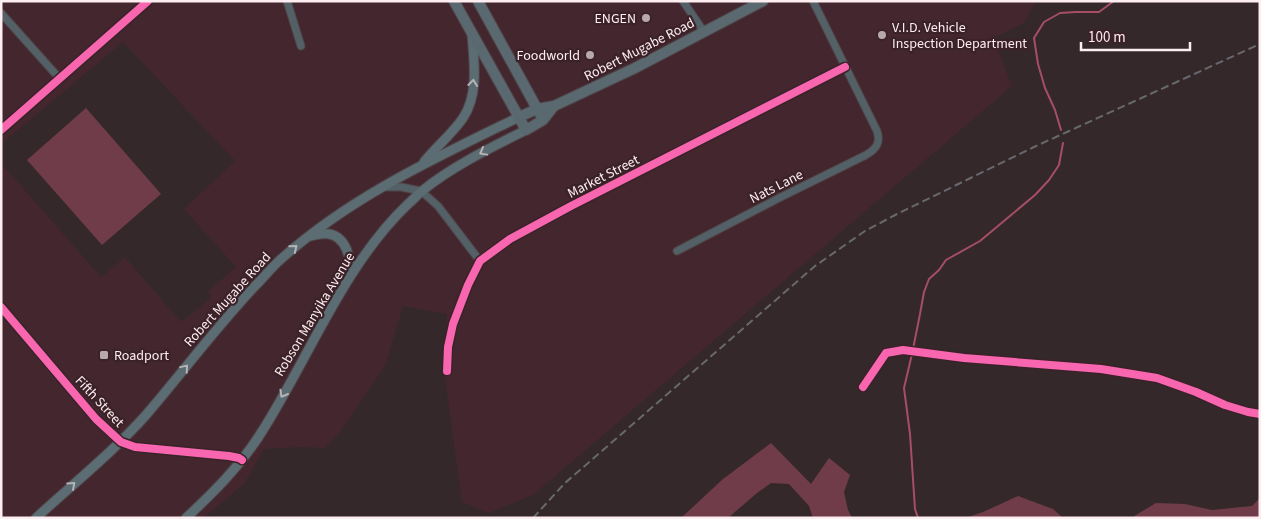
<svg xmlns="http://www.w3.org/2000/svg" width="1261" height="519" viewBox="0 0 1261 519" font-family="'Source Sans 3',sans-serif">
<rect width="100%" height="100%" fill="#34282b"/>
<path fill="#44272e" d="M1 1H1036L1024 23 993 38 1012 86 533 495 489 513 462 502 444 370 447 314 403 306 385 366 339 433 325 448 301 447 264 449 244 484 203 518H1V163L101 277 125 257 181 322 211 298 208 291 236 267 184 209 235 161 123 42 1 144Z"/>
<g fill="#703c49">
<path d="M86 108 161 194 102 245 27 160Z"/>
<path d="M771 443 811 484 829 458 850 475 844 492 848 510 852 518H813L809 506 789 484 771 483 757 493 728 518H681L723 479Z"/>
<path d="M1018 496 1053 509 1063 518H965L983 512Z"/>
<path d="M1260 498V518H1131L1156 503 1185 504 1212 510 1252 506Z"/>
</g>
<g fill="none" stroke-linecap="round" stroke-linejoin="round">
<g stroke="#a54e66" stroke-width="2">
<path d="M1061 130 1055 110 1045 88 1038 64 1034 38 1044 22 1060 13 1076 12H1099L1114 1"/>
<path d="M913 349 920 314 924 292 929 279 939 270 946 260 980 241 1035 195 1049 180 1059 165 1063 143"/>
<path d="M912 354 904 388 910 434 915 509 918 518"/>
</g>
<defs>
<g id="street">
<path d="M287 1 301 46"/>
<path d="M683 1 704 32"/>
<path d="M1 13 60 79"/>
<path d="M1 130 148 1"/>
<path d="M384 187H401L421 191 438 206 480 261"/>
<path d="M677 251 779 198 866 155C876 149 881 143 877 131L813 1"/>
<path d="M1 307 96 419 121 442 135 447 229 456 239 458 242 460"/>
<path d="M447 371 448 347 453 324 468 285 480 261 510 239 571 206 845 67"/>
<path d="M863 387 886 353 903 350 964 358 1101 369 1157 378 1196 392 1225 405 1248 412 1260 414"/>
</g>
<g id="secondary">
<path d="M424 162C436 147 452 134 463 118 479 94 474 62 472 34"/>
<path d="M310 236C316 235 323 233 329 234 347 237 350 259 352 273"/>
<path d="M36 518C73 484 113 452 146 415 183 372 217 326 256 285 264 277 271 268 280 260 350 197 435 158 519 117"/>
<path d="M186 518C214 492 241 465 261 433 309 358 343 266 408 204 413 200 417 195 422 191 451 167 492 147 526 130"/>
</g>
<g id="primary">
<path d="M454 1 526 130 543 120 554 106"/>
<path d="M478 1 540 114"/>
<path d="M519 117 537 109 554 106 635 68 763 1"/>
</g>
</defs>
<use href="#street" stroke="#4f4448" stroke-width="9"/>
<use href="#secondary" stroke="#4f4448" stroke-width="11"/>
<use href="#primary" stroke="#4f4448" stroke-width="12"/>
<use href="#street" stroke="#536065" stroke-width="7"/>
<use href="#secondary" stroke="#5b6c72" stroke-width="9"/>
<use href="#primary" stroke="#5a696f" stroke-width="10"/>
<path stroke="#68696c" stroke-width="2" stroke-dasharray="8 4" stroke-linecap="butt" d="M533 518 565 483 815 266 865 231 897 214 1034 147 1260 44"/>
<defs>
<g id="cycleway">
<path d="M1 130 148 1"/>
<path d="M1 307 96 419 121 442 135 447 229 456 239 458 242 460"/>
<path d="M447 371 448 347 453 324 468 285 480 261 510 239 571 206 845 67"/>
<path d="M863 387 886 353 903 350 964 358 1101 369 1157 378 1196 392 1225 405 1248 412 1260 414"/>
</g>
</defs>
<use href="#cycleway" stroke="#3a2228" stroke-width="11"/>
<use href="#cycleway" stroke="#f766af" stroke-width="8"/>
</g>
<defs><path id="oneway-chevron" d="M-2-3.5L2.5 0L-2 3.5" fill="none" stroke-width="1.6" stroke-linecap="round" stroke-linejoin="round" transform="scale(1.25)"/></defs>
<g stroke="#b5b3b8">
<use href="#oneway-chevron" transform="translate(473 83) rotate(-84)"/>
<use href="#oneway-chevron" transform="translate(483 152) rotate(151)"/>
<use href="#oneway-chevron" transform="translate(294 248) rotate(-39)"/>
<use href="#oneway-chevron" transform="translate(185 368) rotate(-50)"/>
<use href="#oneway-chevron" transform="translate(283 394) rotate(120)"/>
<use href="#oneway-chevron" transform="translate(72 485) rotate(-42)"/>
</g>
<g fill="#b7a8ac" stroke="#3a2228" stroke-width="2">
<circle cx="646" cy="18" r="5"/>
<circle cx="882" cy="35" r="5"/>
<circle cx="590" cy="55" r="5"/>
<rect x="99" y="350" width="10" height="10" rx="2.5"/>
</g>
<g text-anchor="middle" stroke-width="4.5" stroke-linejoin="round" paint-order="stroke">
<g font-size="14" fill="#feedf1" stroke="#3a2228" text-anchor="end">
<text x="636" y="23">ENGEN</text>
<text x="892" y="32" text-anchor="start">V.I.D. Vehicle<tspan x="892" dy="16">Inspection Department</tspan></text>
<text x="580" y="60">Foodworld</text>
<text x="114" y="360" text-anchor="start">Roadport</text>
</g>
<g font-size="14" fill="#feedf1" stroke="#3a2228">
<text transform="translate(639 49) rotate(-27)" y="5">Robert Mugabe Road</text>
<text transform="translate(603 176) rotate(-27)" y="5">Market Street</text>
<text transform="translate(776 186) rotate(-27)" y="5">Nats Lane</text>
<text transform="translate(227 299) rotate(-48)" y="5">Robert Mugabe Road</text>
<text transform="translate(314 314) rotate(-59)" y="5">Robson Manyika Avenue</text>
<text transform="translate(100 401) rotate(47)" y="5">Fifth Street</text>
</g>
</g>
<rect width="1261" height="519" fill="none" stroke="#feedf1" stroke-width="5"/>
<path d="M1081 42v8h109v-8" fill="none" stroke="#feedf1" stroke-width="2.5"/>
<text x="1088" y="42" font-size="15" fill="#feedf1" stroke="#3a2228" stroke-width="4" paint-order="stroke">100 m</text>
</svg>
